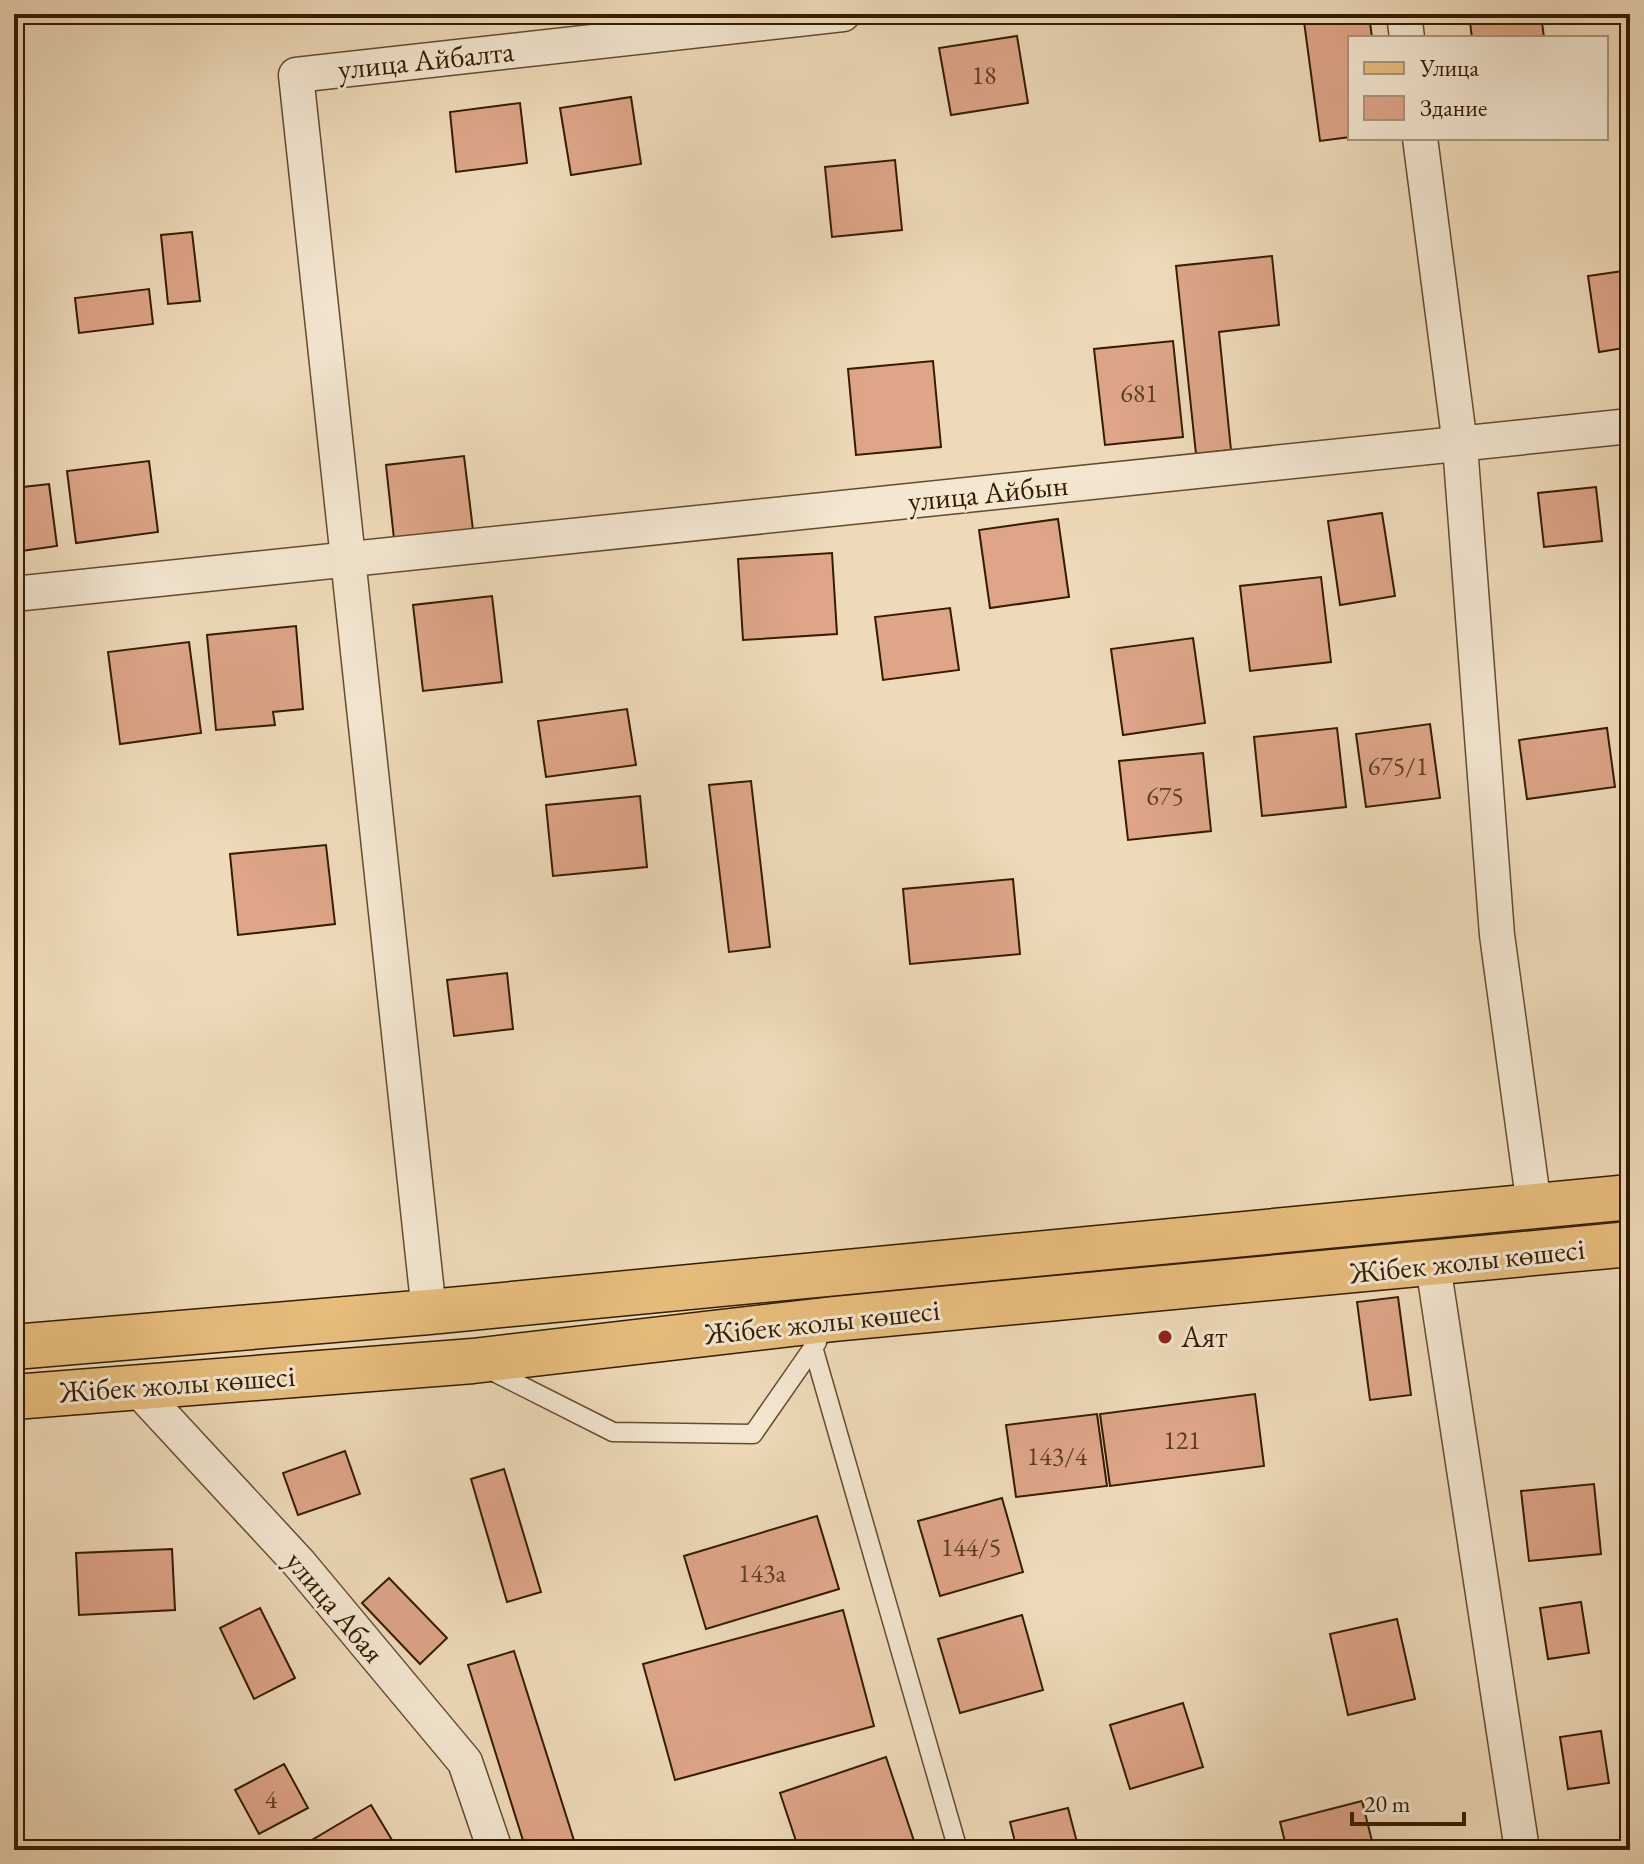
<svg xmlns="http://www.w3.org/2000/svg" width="1644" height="1864" viewBox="0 0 1644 1864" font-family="'EB Garamond',serif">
<rect width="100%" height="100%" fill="#eedab9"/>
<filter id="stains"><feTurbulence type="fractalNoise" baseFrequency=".0025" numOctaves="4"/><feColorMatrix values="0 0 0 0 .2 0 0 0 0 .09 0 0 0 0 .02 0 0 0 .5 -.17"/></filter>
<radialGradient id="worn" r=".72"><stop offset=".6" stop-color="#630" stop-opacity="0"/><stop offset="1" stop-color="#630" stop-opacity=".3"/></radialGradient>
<g fill="#dea588" stroke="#351c00" stroke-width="2">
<path d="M391 14H472V16L391 18Z"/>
<path d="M1303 14H1369L1372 38H1350V137L1320 141Z"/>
<path d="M1469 14H1541L1544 38H1472Z"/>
<path d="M1017 36 1028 103 951 115 939 48Z"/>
<path d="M631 97 641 164 571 175 560 108Z"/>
<path d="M520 103 527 163 456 172 450 112Z"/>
<path d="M895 160 902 230 832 237 825 167Z"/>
<path d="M192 232 200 301 168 304 161 235Z"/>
<path d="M1272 256 1279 325 1219 332 1231 450 1196 454 1176 266Z"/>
<path d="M1630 270V347L1599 352 1588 276Z"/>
<path d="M149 289 153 324 79 333 75 298Z"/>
<path d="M1173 341 1183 437 1105 445 1094 349Z"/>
<path d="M933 361 941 447 856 455 848 369Z"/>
<path d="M464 456 473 530 394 539 386 465Z"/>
<path d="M149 461 158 532 76 543 67 471Z"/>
<path d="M49 484 57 546 14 552V488Z"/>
<path d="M1596 487 1602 541 1544 547 1538 493Z"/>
<path d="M1382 513 1395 596 1340 605 1328 521Z"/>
<path d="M1058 519 1069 597 990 608 979 530Z"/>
<path d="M832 553 837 634 743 640 738 559Z"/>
<path d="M1321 577 1331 662 1250 671 1240 586Z"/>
<path d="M492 596 502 682 423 691 413 605Z"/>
<path d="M950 608 959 670 883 680 875 617Z"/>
<path d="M296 626 303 709 273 712 275 725 216 730 207 635Z"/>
<path d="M1193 638 1205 723 1123 735 1111 649Z"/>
<path d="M189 642 201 733 120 744 108 652Z"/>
<path d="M627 709 636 765 546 777 538 721Z"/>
<path d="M1430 724 1440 798 1366 807 1356 734Z"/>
<path d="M1337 728 1346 807 1262 816 1254 737Z"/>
<path d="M1607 728 1615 787 1527 799 1519 740Z"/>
<path d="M1203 753 1211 831 1128 840 1119 761Z"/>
<path d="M751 781 770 947 729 952 709 785Z"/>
<path d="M640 796 647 867 553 876 546 805Z"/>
<path d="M326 845 335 924 238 935 230 854Z"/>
<path d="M1013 879 1020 954 910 964 903 889Z"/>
<path d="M507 973 513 1029 454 1036 447 980Z"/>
<path d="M1398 1297 1411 1395 1370 1400 1357 1302Z"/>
<path d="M1255 1394 1264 1466 1110 1486 1100 1414Z"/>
<path d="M1097 1414 1107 1486 1016 1497 1006 1425Z"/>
<path d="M345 1451 360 1494 298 1515 283 1473Z"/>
<path d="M504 1469 541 1592 507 1602 471 1479Z"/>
<path d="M1594 1484 1601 1554 1529 1561 1521 1491Z"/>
<path d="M1002 1498 1023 1572 940 1596 918 1521Z"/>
<path d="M817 1516 839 1589 706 1629 684 1556Z"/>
<path d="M172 1549 175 1610 79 1615 76 1553Z"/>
<path d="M389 1578 447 1638 420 1664 362 1603Z"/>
<path d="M1581 1602 1589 1653 1548 1659 1540 1608Z"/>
<path d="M260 1608 295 1678 254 1699 220 1628Z"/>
<path d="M843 1610 874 1726 675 1780 643 1664Z"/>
<path d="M1022 1615 1043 1690 960 1713 938 1639Z"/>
<path d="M1397 1619 1415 1699 1348 1715 1330 1634Z"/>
<path d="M514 1651 577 1850H526L468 1665Z"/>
<path d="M1183 1703 1203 1767 1130 1789 1110 1725Z"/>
<path d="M1601 1731 1609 1783 1568 1789 1560 1737Z"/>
<path d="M886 1757 917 1850H799L780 1793Z"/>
<path d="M284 1764 308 1808 259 1834 235 1790Z"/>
<path d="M1362 1801 1372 1841 1338 1850H1287L1280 1822Z"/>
<path d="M371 1805 398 1850H295Z"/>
<path d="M1068 1808 1079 1850H1017L1010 1822Z"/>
</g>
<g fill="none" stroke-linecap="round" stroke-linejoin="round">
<defs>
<g id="service">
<path d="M813 1347 958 1850"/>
<path d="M486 1368 613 1432 753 1434 817 1342"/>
</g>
<g id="minor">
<path d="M1404 14 1407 38"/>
<path d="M1420 138 1460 445 1497 935 1534 1206"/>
<path d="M14 594 1630 426"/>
<path d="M1433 1265 1522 1850"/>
<path d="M429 1312 296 75 843 14"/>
<path d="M137 1388 299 1563 465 1762 495 1850"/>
</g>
<g id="primary">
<path d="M14 1347 429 1312 1630 1197"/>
<path d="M14 1397 473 1361 834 1319 1630 1244"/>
</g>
</defs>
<use href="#service" stroke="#634c2e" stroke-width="21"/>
<use href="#minor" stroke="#634c2e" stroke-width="37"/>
<use href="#primary" stroke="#351c00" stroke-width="47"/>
<use href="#service" stroke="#f4e7d2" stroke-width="18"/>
<use href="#minor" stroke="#f4e7d2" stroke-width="34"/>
<use href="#primary" stroke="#e7bd7c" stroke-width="44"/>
</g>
<circle fill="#8f2418" stroke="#f4e7d2" stroke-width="3" cx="1165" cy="1337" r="8"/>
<g text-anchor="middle" stroke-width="6" stroke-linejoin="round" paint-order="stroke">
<g font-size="26" fill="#5f3e22">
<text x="984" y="84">18</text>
<text x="1139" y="402">681</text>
<text x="1398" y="775">675/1</text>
<text x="1165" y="805">675</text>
<text x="1182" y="1449">121</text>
<text x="1057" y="1465">143/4</text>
<text x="971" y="1556">144/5</text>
<text x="762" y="1582">143а</text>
<text x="271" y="1808">4</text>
</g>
<g font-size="30" fill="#351c00" stroke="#f4e7d2">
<text transform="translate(426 60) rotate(-6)" y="10">улица Айбалта</text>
<text transform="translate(988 493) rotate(-6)" y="10">улица Айбын</text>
<text transform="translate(1467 1261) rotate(-6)" y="10">Жібек жолы көшесі</text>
<text transform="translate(822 1322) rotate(-6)" y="10">Жібек жолы көшесі</text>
<text transform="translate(177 1384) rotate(-4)" y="10">Жібек жолы көшесі</text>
<text transform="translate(335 1607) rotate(50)" y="10">улица Абая</text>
</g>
<g font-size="30" fill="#351c00" stroke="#f4e7d2" text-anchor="start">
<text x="1181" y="1347">Аят</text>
</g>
</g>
<rect width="1644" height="1864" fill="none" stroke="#eedab9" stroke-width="48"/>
<rect x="16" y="16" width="1612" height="1832" fill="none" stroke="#351c00" stroke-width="4"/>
<rect x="24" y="24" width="1596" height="1816" fill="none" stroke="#351c00" stroke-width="2"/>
<rect x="1348" y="36" width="260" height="104" fill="#f4e7d2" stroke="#a8967e" stroke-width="2"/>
<rect x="1364" y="62" width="40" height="12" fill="#e7bd7c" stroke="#a8967e" stroke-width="2"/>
<text x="1420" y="76" font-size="24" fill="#351c00">Улица</text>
<rect x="1364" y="96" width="40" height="24" fill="#dea588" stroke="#a8967e" stroke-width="2"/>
<text x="1420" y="116" font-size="24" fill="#351c00">Здание</text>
<path d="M1352 1812v12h112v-12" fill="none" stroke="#351c00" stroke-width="4"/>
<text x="1364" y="1812" font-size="24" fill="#351c00" stroke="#f4e7d2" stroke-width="6" paint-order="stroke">20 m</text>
<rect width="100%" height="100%" filter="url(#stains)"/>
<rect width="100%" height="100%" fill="url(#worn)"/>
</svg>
